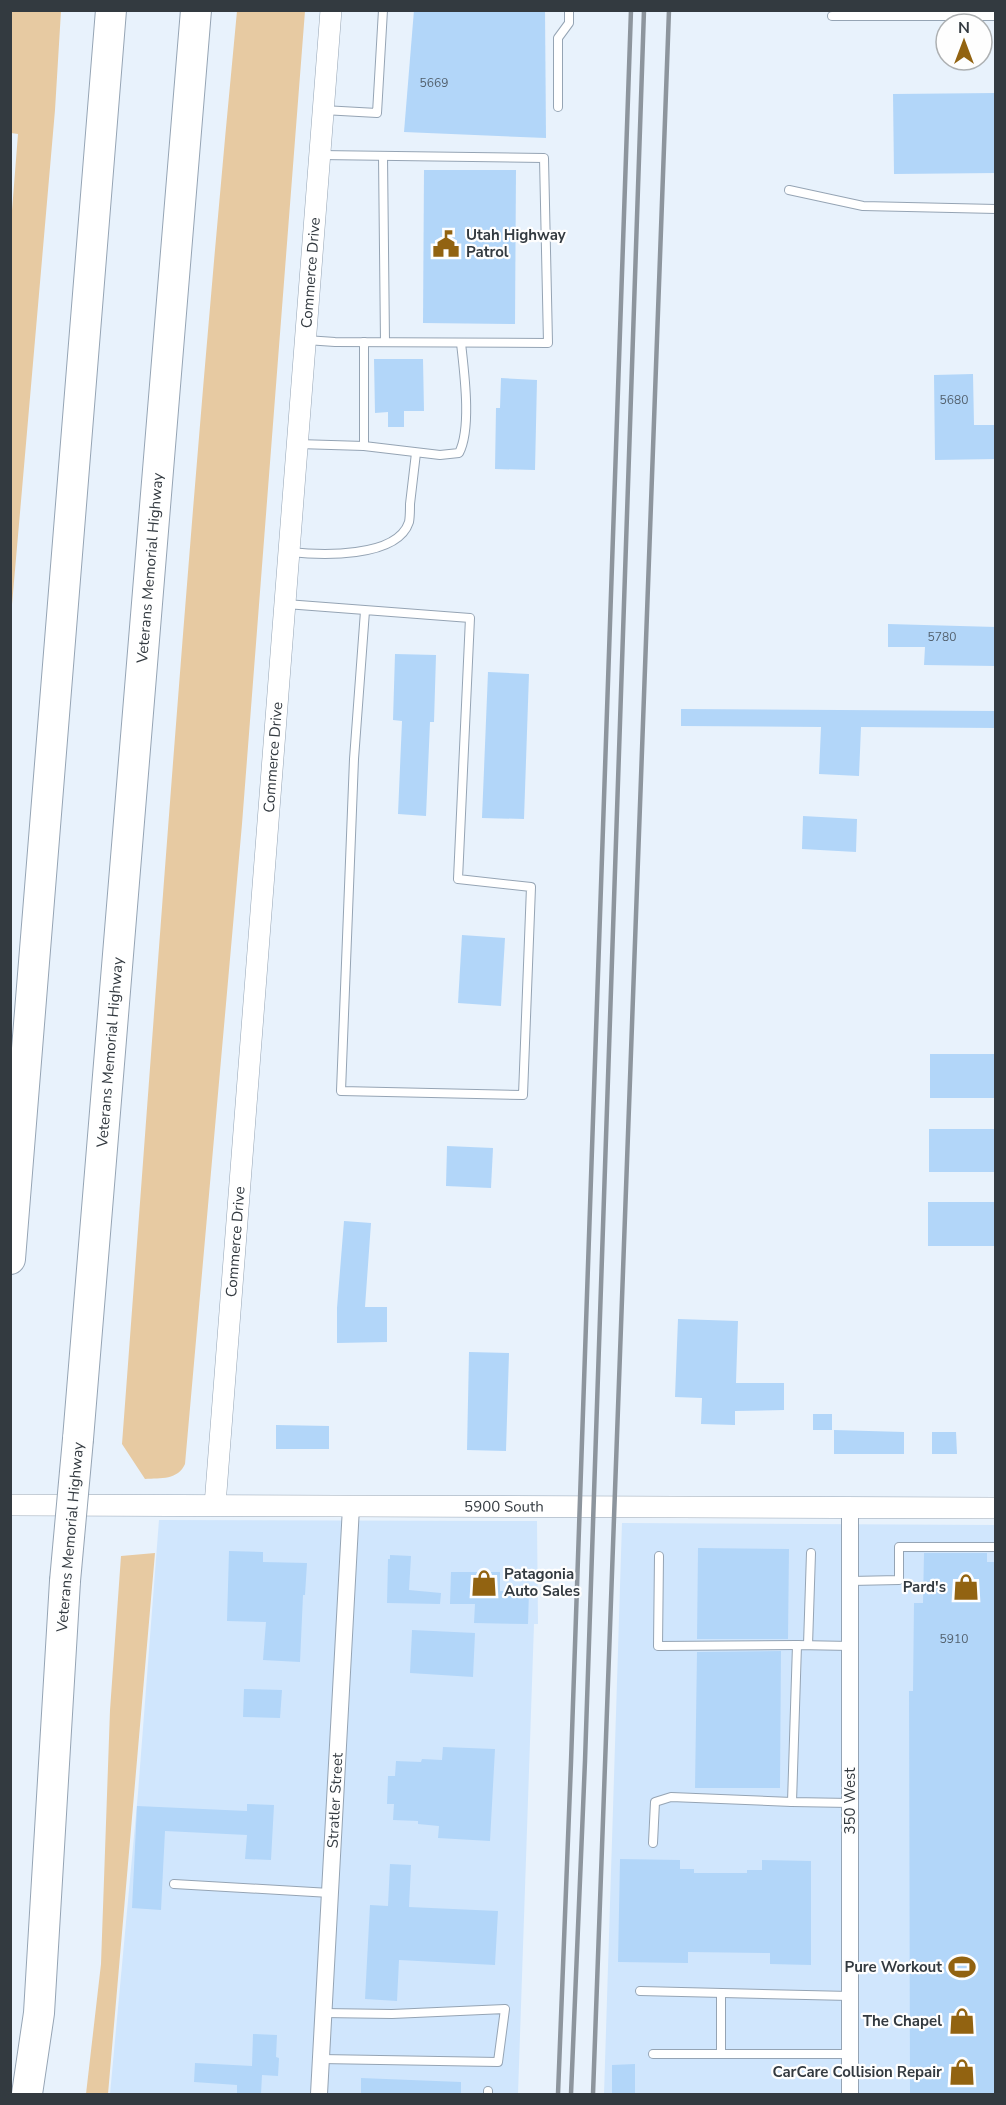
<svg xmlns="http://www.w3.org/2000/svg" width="1006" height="2105" viewBox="0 0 1006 2105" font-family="'Nunito Sans',sans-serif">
<rect width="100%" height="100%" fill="#e8f2fc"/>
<g fill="#d0e6fd">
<path d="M159 1520 537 1521 538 1624H534L518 2094H110L138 1793Z"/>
<path d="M622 1523 995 1525V2094H604Z"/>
</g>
<g fill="#e7caa2">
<path d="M11 10 61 11 55 110 11 616 10 236 18 134 11 133Z"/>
<path d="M237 11H305L242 824 185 1464C178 1480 161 1478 145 1479L122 1444C158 966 191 488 237 11Z"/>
<path d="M155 1553 108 2094H86L101 1964 110 1710 121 1556Z"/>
</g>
<g fill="#b2d6f9">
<path d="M414 10H545L546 138 404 132Z"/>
<path d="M996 93V173L894 174 893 94Z"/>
<path d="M424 170H516L515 324 423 323Z"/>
<path d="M374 359H423L424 411H404V427H388V412L375 413Z"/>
<path d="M973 374 974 425H996V459L935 460 934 375Z"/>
<path d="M501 378 537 380 535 470 495 469 496 408H500Z"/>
<path d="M888 624 996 627V666L924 665 925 647H888Z"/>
<path d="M395 654 436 655 434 722H430L426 816 398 814 402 721 393 720Z"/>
<path d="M488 672 529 674 524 819 482 818Z"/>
<path d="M681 709 996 711V728L861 727 859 776 819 774 821 727 681 726Z"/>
<path d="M803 816 857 819 856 852 802 849Z"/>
<path d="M462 935 505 938 501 1006 458 1003Z"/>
<rect x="930" y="1054" width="66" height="44"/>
<rect x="929" y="1129" width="67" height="43"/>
<path d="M447 1146 493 1148 491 1188 446 1186Z"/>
<rect x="928" y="1202" width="68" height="44"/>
<path d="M344 1221 371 1223 365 1307H387V1342L337 1343V1308Z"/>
<path d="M678 1319 738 1321 736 1383H784V1410L735 1411V1425L701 1424 702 1398 675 1397Z"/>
<path d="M469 1352 509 1353 506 1451 467 1450Z"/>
<rect x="813" y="1414" width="19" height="16"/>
<path d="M276 1425 329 1426V1449H276Z"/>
<path d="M834 1430 904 1432V1454H834Z"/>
<path d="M932 1432H956L957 1454H932Z"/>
<path d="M698 1548 789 1549 788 1639H697Z"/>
<path d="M229 1551 263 1552V1562L307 1563 305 1595H303L300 1662 263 1660 266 1622 227 1621Z"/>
<path d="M924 1553H987V1562H996V2094H910L909 1691H913L914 1603H923Z"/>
<path d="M390 1555 411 1556 409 1590 441 1593 440 1604 387 1603 388 1559H390Z"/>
<path d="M451 1572H500V1591H529L528 1624 474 1623 475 1604H450Z"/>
<path d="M412 1630 475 1633 473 1677 410 1673Z"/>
<path d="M781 1651 780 1788H695L697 1652Z"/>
<path d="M244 1689 282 1690 280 1718 243 1717Z"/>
<path d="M443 1747 495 1749 490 1841 438 1838 439 1826 418 1824V1821L393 1820 394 1804H387L388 1776H395L396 1761 421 1762 422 1759 442 1760Z"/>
<path d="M247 1804 274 1805 271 1860 245 1859 247 1835 165 1831 161 1910 132 1908 137 1806 247 1811Z"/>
<path d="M620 1859 680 1860V1869H694V1873H747V1870H762V1860L811 1861V1965L770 1964V1953L688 1952V1963L618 1962Z"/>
<path d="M390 1864 411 1865 409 1907 498 1911 495 1965 399 1960 397 2001 365 1999 370 1905 388 1906Z"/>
<path d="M253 2034 277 2035 276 2057 279 2058 278 2076 262 2075 261 2094H237V2085L194 2082 195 2063 252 2066Z"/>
<path d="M635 2064V2094H612V2065Z"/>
<path d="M361 2078 461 2082V2094H361Z"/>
</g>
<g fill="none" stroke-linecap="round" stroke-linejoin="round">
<defs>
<g id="service">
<path d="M832 16H996"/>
<path d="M558 107V38L569 23V10"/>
<path d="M323 110 377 113 383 10"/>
<path d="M383 156 385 342"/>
<path d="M789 190 863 206 996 209"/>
<path d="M306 340 335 342 548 343 544 158 320 155"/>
<path d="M298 444 364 446 440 455 459 453C472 428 464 371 461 343"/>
<path d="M364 446V342"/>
<path d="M290 552C319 555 397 559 409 522 410 517 410 510 410 504 412 487 414 470 416 453"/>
<path d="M286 604 470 618 458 879 531 887 523 1095 341 1091 354 759 365 611"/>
<path d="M659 1556 658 1646 797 1645"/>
<path d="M851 1581 899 1580V1547H996"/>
<path d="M808 1645 811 1553"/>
<path d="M850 1803 792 1802 797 1645 851 1646"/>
<path d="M653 1843 655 1802 671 1797 792 1802"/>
<path d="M174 1884 330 1893"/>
<path d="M640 1991 850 1996"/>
<path d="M721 1993V2054"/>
<path d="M653 2054H850"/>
<path d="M321 2059 498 2062 505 2009 392 2014 323 2013"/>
<path d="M488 2094V2091"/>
</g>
<g id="minor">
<path id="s1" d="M319 2094 351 1507"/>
<path d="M850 2094V1508"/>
</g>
<g id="tertiary">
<path id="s2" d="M10 1505 996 1508"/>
<path id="s3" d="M215 1505 331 10"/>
</g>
<g id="motorway">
<path d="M10 1259 111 10"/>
<path id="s4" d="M78 1439 196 10"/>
<path d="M27 2094 39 2013 65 1581"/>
</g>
</defs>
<use href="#service" stroke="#95a4b4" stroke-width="10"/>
<use href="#minor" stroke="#95a4b4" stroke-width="18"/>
<use href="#tertiary" stroke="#95a4b4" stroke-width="22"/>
<use href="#motorway" stroke="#95a4b4" stroke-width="32"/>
<use href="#service" stroke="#fff" stroke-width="8"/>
<use href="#minor" stroke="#fff" stroke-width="16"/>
<use href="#tertiary" stroke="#fff" stroke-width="21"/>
<use href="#motorway" stroke="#fff" stroke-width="30"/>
<g stroke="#8d959d" stroke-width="4.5">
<path d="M558 2094 571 1762 631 10"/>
<path d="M571 2094 585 1761 644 10"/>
<path d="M593 2094 669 10"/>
</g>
<defs>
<path id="motorway-bridge" d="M65 1581 78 1439"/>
</defs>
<use href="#motorway-bridge" stroke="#95a4b4" stroke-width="32" stroke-linecap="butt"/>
<use href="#motorway-bridge" stroke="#fff" stroke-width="30"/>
</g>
<defs>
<symbol id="civic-bare" viewBox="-9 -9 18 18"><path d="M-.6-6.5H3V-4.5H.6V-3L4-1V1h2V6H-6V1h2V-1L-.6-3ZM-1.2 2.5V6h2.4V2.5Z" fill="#926311" stroke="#fefefe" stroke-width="2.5" paint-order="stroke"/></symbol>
<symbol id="shop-bare" viewBox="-9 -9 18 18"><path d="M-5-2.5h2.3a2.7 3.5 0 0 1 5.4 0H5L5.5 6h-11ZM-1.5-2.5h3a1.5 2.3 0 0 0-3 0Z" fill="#926311" stroke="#fefefe" stroke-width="2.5" paint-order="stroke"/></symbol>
<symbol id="stadium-bare" viewBox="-9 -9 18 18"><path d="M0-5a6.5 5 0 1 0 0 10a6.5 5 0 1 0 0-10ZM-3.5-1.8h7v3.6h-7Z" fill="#926311" stroke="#fefefe" stroke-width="2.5" paint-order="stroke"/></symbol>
</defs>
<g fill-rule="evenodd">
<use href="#civic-bare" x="427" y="225" width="38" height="38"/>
<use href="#shop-bare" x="465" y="1564" width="38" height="38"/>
<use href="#shop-bare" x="947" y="1568" width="38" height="38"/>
<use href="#stadium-bare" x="943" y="1948" width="38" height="38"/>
<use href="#shop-bare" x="943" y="2002" width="38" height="38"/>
<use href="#shop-bare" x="943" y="2053" width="38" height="38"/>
</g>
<g text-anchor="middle" stroke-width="4.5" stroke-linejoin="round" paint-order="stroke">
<g font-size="12" fill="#53616e">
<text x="434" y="87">5669</text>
<text x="954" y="404">5680</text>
<text x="942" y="641">5780</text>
<text x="954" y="1643">5910</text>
</g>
<g font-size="15" font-weight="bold" fill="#333a40" stroke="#fefefe" text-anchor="end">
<text x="466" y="240" text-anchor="start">Utah Highway<tspan x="466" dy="17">Patrol</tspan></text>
<text x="504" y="1579" text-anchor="start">Patagonia<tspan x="504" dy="17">Auto Sales</tspan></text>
<text x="946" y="1592">Pard's</text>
<text x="942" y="1972">Pure Workout</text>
<text x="942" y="2026">The Chapel</text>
<text x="942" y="2077">CarCare Collision Repair</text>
</g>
<g font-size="15" fill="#333a40" stroke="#fefefe">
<text dy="5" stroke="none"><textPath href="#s3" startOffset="1236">Commerce Drive</textPath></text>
<text dy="5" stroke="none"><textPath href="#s4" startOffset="874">Veterans Memorial Highway</textPath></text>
<text dy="5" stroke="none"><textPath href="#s3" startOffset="750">Commerce Drive</textPath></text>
<text dy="5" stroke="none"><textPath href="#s4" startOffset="388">Veterans Memorial Highway</textPath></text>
<text dy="5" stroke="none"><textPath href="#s3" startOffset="264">Commerce Drive</textPath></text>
<text dy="5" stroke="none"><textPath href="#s2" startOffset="494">5900 South</textPath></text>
<text transform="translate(70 1537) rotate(-85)" y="5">Veterans Memorial Highway</text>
<text dy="5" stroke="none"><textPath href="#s1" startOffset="294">Stratler Street</textPath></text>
<text transform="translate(850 1801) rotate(-90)" y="5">350 West</text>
</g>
</g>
<rect width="1006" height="2105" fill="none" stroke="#333a40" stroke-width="24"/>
<g transform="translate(964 42)"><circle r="28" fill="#fefefe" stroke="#adb0b2" stroke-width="1.5"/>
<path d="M0-4.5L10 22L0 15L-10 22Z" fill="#926311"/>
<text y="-9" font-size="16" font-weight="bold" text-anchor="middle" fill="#333a40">N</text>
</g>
</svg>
